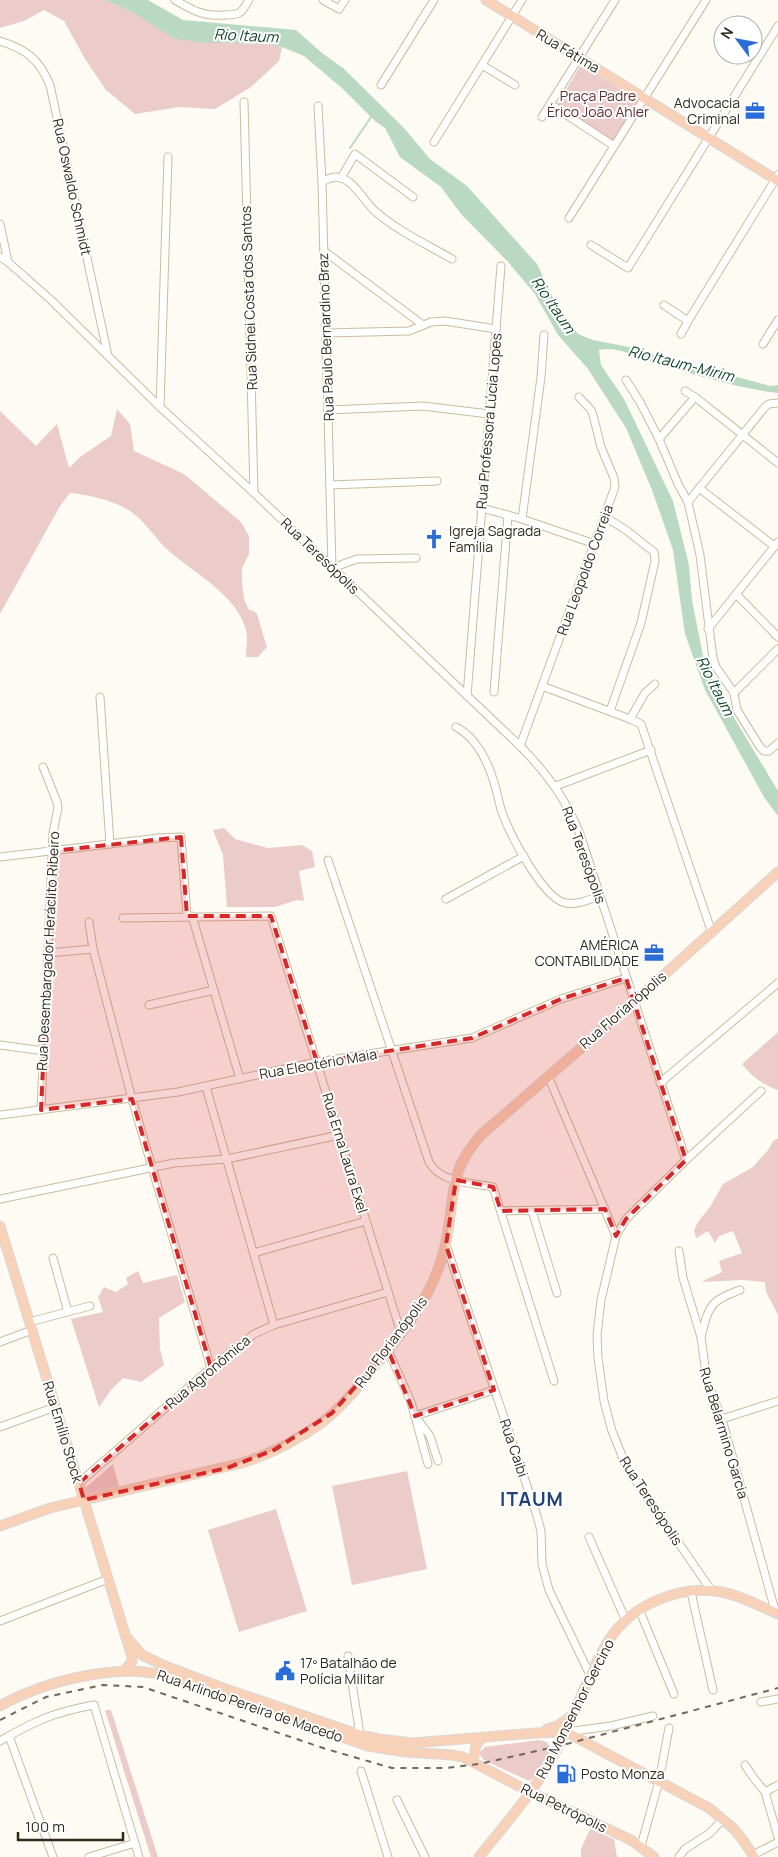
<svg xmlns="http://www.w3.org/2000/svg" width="778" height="1857" viewBox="0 0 778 1857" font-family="Manrope,sans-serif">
<rect width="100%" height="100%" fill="#fefbf5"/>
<g fill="#ebcccb">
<path d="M0 0H105L134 13 243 44H266L282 47 279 61 251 87 215 109 179 107 135 114 106 90 85 59 64 21 44 10 24 21 0 28Z"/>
<path d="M581 65 640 102 615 142 556 106Z"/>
<path d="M117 409 130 424 134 451 184 474 241 522 249 536V554L242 568V582L244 599 249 610C253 611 254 610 257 614 258 616 265 642 267 647L258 657H246C246 648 248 639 246 630 237 595 194 573 169 551 154 538 143 517 125 508 108 499 89 495 70 493L60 506 0 614V411L36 446 57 424 69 468 80 457 111 436Z"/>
<path d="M224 828 235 839 268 848 302 845 312 851 315 867 299 871 304 901 297 900 275 907H227L223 855 213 830Z"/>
<path d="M778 1032V1090C763 1085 751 1076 742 1064Z"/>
<path d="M778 1139V1315L766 1292 765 1282 743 1280 701 1282 722 1272 719 1261 742 1253 733 1231 719 1236 715 1243 708 1231 696 1238 694 1230 698 1222 710 1207 723 1184 753 1167 768 1150 774 1140Z"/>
<path d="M138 1271 143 1283 177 1275 185 1302 159 1318 160 1349 164 1365 141 1382 123 1378 111 1390 99 1407 71 1319 103 1312 98 1297 104 1287 116 1292 128 1284 126 1278Z"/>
<path d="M113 1464 119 1486 87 1494 85 1488Z"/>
<path d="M407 1471 427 1569 352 1585 332 1486Z"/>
<path d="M276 1509 307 1611 239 1632 208 1530Z"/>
<path d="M105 1710H111L158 1857H151Z"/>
<path d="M539 1740 547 1742 551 1750 536 1776 529 1781 484 1760 480 1755V1752L485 1747Z"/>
<path d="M590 1829 614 1839 617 1857H581V1849Z"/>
</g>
<path fill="#bad9c5" d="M105 0H148L183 20 296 30 322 53 343 68 404 128 430 159 467 186 537 264 557 306 578 334 593 340 634 348 686 365 697 366 770 386 778 385V393C737 388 697 375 658 364 640 359 618 345 599 350L601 365 624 399 673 501 689 565 692 600 704 661 715 686 778 791V816L764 797 705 690 685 634 673 550 652 490 626 428 588 369 558 335 535 294 508 262 461 214 441 187 400 157 385 128 375 121 343 89 304 56 282 47 266 44 196 42 173 38 134 13Z"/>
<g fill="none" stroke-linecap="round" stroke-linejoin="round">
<path stroke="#bad9c5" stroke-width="2" d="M350 148 371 117"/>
<defs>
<g id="minor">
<path d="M175 0C192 10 204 17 224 15 229 15 235 15 239 13 244 10 246 4 249 0"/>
<path d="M323 0 339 9 345 0"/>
<path d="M0 41C26 49 39 59 50 85L108 356"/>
<path d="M482 65 515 85"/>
<path d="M381 85 434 0"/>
<path d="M244 102 254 493"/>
<path d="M550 104 614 146"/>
<path d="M318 106 322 182 332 568 357 559 416 558"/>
<path d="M542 117 615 0"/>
<path d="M434 142 522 0"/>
<path d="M341 178 355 154 413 197"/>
<path d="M322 182C329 178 335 175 344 179 357 185 365 203 376 212 398 231 426 244 452 259"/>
<path d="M569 218 706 0"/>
<path d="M0 224 8 262"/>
<path d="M591 245 628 268 778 26"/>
<path d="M324 251 423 325"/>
<path d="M0 257 8 262 51 300 160 407 254 493 520 746C547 773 568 801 581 837L686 1160 626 1219 616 1236 601 1300 597 1335 598 1358 604 1401 612 1431 627 1468 711 1590"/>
<path d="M664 305 688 321"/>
<path d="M326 333 409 331 431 322 445 321 496 329"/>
<path d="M681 334 688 321 778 175"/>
<path d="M763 344 778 320"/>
<path d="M626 380 640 402 659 439 678 484 688 502 700 555 713 658 716 667 734 693 737 710 760 747 764 751H769L778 743"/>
<path d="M685 391 695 397 778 463"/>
<path d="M160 407 168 157"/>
<path d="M328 410 423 406 489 414"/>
<path d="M659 439 695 397"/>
<path d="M330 485 437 481"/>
<path d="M699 488 774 546"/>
<path d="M688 502 765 407 769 404 778 403"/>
<path d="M482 508 522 519 595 544"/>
<path d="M605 517 626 530 650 549 654 552 655 561 641 623 610 711"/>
<path d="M522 519 541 377 544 335"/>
<path d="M736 594 778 637"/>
<path d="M708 629 778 542"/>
<path d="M542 686 630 719 641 724 712 933"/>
<path d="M494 692 508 515"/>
<path d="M734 693 778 649"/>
<path d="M467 696 501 266"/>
<path d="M100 697 110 844"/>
<path d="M630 719 645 693 655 684"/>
<path d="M456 727C479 739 491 769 497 793 499 801 500 808 503 815 511 836 544 900 566 903 577 905 589 900 599 896"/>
<path d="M520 746 615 487 614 478 601 447 593 415 591 410 579 397"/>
<path d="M556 786 651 750"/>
<path d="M0 857 159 838 181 837 187 916"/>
<path d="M328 860 429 1162C440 1183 472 1183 493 1187L554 1381"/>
<path d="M446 899 524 856"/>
<path d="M192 916 240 1079"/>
<path d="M123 918 271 916 401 1333"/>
<path d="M89 922 93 949"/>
<path d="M48 953 93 949 132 1099 211 1368"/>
<path d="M149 1005 214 990"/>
<path d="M0 1045 44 1051"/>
<path d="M548 1076 616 1236"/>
<path d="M660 1083 778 983"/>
<path d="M206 1087 274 1325"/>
<path d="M41 1110 53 833 58 808 57 802 43 767"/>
<path d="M0 1115 178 1092 317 1062 472 1038 561 999 626 978"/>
<path d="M686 1160 761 1091"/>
<path d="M0 1199 174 1163 227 1159 339 1135"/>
<path d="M501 1211 605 1209"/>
<path d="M532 1211 557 1293"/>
<path d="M446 1245 537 1516 541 1531 542 1564 549 1590 591 1677"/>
<path d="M679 1251 683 1278 701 1337 707 1381 722 1419 776 1614"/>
<path d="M254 1253 366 1221"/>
<path d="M53 1258 68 1312"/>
<path d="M29 1322 90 1306"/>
<path d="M701 1337C709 1305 710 1301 740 1290"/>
<path d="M0 1342 32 1330"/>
<path d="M388 1350 411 1402 428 1464"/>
<path d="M722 1419 778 1401"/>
<path d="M0 1427 55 1407"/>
<path d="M438 1461 430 1436 415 1416 494 1390"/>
<path d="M79 1483 211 1368 254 1334 274 1325 388 1292"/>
<path d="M589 1537 626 1621"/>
<path d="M691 1592 713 1690"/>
<path d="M639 1609 674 1694"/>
<path d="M0 1621 108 1579"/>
<path d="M348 1656 360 1735"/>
<path d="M761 1702 778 1699"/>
<path d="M566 1732 611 1726 653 1716"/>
<path d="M9 1736 53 1857"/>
<path d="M0 1741C35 1721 54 1712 94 1705L139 1857"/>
<path d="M745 1765 753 1777 765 1792 778 1837"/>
<path d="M361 1771 388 1857"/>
<path d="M765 1792 778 1785"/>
<path d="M397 1800 425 1857"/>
<path d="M641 1846 659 1781 669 1728"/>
<path d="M753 1855 778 1842"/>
<path d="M89 1857 135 1843"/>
<path d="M679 1857 685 1849 710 1833 723 1819"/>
</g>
<g id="major">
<path d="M486 0 778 181"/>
<path d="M0 1226 132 1657V1662L124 1671"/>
<path d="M0 1526 50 1508 242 1463C270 1454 296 1441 320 1424 342 1407 360 1385 377 1364 404 1330 432 1296 443 1254 451 1227 450 1198 458 1172 463 1157 472 1145 482 1134L634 1002 778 872"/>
<path d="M127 1638 142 1655 165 1666 223 1688 360 1735 379 1739 413 1743 535 1733 566 1732 709 1808 733 1828 743 1840 754 1857"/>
<path d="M0 1706C42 1682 115 1663 163 1675L368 1746 405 1752 452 1755 463 1757 530 1792 631 1840 654 1857"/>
<path d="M547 1729 557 1726 573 1715"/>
<path d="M473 1761 476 1745 482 1738"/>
<path d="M479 1857C506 1823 535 1791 555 1753 575 1716 587 1675 609 1640 632 1604 681 1584 722 1592 742 1596 760 1606 778 1614"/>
</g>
</defs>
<use href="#minor" stroke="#c9bd9e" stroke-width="9"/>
<use href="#major" stroke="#dad9d6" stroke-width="11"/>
<use href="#minor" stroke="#fff" stroke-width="7"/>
<use href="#major" stroke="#f7d1b8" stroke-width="9"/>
<path stroke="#6d695f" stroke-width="2" stroke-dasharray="6 6" stroke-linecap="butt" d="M0 1720 46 1697 103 1685 143 1687 326 1749 392 1768H447L479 1764 559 1746 778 1688"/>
</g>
<path fill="#d62828" fill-opacity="0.2" stroke="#d62828" stroke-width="4" stroke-dasharray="10 6" stroke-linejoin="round" d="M181 837 187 916H271L317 1062 472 1038 561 999 626 978 686 1160 626 1219 616 1236 605 1209 501 1211 493 1187 456 1180 446 1245 494 1390 415 1416 388 1350 332 1413 274 1450 227 1468 84 1500 79 1483 211 1368 132 1099 41 1110 53 851Z"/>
<defs>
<symbol id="office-bare" viewBox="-9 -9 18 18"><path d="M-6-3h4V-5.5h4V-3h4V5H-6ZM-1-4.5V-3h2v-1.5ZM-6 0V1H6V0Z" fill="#2a6dd9" stroke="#fff" stroke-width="2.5" paint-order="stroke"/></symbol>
<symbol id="church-bare" viewBox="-9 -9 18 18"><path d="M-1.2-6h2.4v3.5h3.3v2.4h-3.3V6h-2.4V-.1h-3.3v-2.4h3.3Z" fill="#2a6dd9" stroke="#fff" stroke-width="2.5" paint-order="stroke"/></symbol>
<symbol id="civic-bare" viewBox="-9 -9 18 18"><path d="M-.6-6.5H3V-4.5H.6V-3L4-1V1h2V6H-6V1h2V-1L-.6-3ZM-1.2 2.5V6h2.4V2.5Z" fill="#2a6dd9" stroke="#fff" stroke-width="2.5" paint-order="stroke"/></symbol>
<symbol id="fuel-bare" viewBox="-9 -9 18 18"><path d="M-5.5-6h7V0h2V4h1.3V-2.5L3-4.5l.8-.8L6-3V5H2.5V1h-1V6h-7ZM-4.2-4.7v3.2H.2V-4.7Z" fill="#2a6dd9" stroke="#fff" stroke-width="2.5" paint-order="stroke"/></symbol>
</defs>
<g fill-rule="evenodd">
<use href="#office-bare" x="741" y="97" width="28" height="28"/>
<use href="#church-bare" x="420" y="525" width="28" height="28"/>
<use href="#office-bare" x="640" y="939" width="28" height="28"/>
<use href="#civic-bare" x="271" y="1657" width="28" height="28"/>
<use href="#fuel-bare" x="552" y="1760" width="28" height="28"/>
</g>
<g text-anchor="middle" stroke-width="4" stroke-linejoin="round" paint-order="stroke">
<g font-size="14" fill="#2f2a1e" stroke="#fff">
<text transform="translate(568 51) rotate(31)" y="5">Rua Fátima</text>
<text transform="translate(72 187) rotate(78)" y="5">Rua Oswaldo Schmidt</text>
<text transform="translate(249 298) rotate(-92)" y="5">Rua Sidnei Costa dos Santos</text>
<text transform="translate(326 337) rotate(-92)" y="5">Rua Paulo Bernardino Braz</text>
<text transform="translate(489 421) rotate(-85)" y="5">Rua Professora Lúcia Lopes</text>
<text transform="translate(320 556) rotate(44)" y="5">Rua Teresópolis</text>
<text transform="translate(585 570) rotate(-70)" y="5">Rua Leopoldo Correia</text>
<text transform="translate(584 855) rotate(70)" y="5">Rua Teresópolis</text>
<text transform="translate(48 951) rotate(-87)" y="5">Rua Desembargador Heráclito Ribeiro</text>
<text transform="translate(623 1010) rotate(-41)" y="5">Rua Florianópolis</text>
<text transform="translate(318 1064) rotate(-10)" y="5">Rua Eleotério Maia</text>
<text transform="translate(345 1153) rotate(73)" y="5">Rua Erna Laura Exel</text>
<text transform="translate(391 1342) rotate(-53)" y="5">Rua Florianópolis</text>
<text transform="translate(208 1372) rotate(-40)" y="5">Rua Agronômica</text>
<text transform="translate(63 1432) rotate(73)" y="5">Rua Emílio Stock</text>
<text transform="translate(724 1433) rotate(73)" y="5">Rua Belarmino Garcia</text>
<text transform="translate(514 1448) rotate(71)" y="5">Rua Caibi</text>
<text transform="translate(651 1501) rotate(57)" y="5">Rua Teresópolis</text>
<text transform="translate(250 1706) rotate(19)" y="5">Rua Arlindo Pereira de Macedo</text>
<text transform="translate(575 1709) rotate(-63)" y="5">Rua Monsenhor Gercino</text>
<text transform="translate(564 1808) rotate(26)" y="5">Rua Petrópolis</text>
</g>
<g font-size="14" fill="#5f2d2e" stroke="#fff">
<text x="598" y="101">Praça Padre<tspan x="598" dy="16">Érico João Ahler</tspan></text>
</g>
<g font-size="14" fill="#2f2a1e" stroke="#fff" text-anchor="start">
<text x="740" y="108" text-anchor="end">Advocacia<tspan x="740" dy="16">Criminal</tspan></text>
<text x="449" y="536">Igreja Sagrada<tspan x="449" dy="16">Família</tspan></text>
<text x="639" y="950" text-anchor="end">AMÉRICA<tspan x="639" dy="16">CONTABILIDADE</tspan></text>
<text x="300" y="1668">17º Batalhão de<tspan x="300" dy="16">Polícia Militar</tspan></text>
<text x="581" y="1779">Posto Monza</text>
</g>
<g font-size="15" font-style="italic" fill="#0e452a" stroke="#fff">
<text transform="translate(246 36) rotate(3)" y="5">Rio Itaum</text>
<text transform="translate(553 305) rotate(56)" y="5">Rio Itaum</text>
<text transform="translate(681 364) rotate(14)" y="5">Rio Itaum-Mirim</text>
<text transform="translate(715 686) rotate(63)" y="5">Rio Itaum</text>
</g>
<g font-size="19" font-weight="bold" letter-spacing="1" fill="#224379" stroke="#fff">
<text x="532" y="1506">ITAUM</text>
</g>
</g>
<g transform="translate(738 40) rotate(302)"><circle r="24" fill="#ffffff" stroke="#acaaa5"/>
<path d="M0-4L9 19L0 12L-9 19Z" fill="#2a6dd9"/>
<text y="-8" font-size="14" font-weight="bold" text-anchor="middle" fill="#2f2a1e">N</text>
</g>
<path d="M18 1832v8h105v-8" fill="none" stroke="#2f2a1e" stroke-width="2.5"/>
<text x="25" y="1832" font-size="15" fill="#2f2a1e" stroke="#ffffff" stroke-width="4" paint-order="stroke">100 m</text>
</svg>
